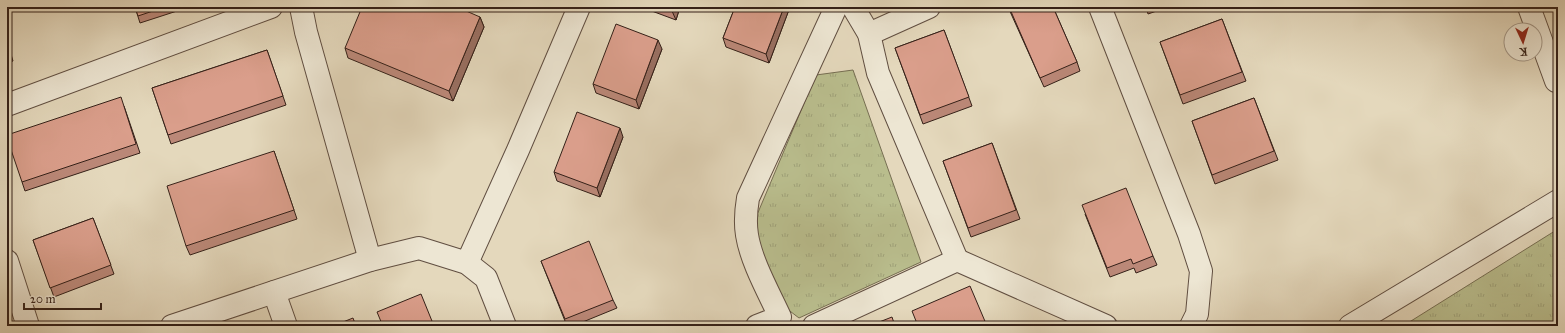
<svg xmlns="http://www.w3.org/2000/svg" width="1565" height="333" viewBox="0 0 1565 333" font-family="'IM FELL Great Primer',serif">
<defs>
<pattern id="park-tufts" width="24" height="20" patternUnits="userSpaceOnUse"><rect width="24" height="20" fill="#b9bd8d"/><path d="M3 7l-1-3M5 7V3M7 7l1-3M15 17l-1-3M17 17v-4M19 17l1-3" fill="none" stroke="#a0a279"/></pattern>
</defs>
<rect width="100%" height="100%" fill="#e4d8bc"/>
<filter id="stains"><feTurbulence type="fractalNoise" baseFrequency=".005" numOctaves="4"/><feColorMatrix values="0 0 0 0 .2 0 0 0 0 .09 0 0 0 0 .02 0 0 0 .5 -.17"/></filter>
<radialGradient id="worn" r=".72"><stop offset=".6" stop-color="#630" stop-opacity="0"/><stop offset="1" stop-color="#630" stop-opacity=".3"/></radialGradient>
<g fill="url(#park-tufts)" stroke="#766e52">
<path d="M853 70 921 262 799 318 782 305 758 244 754 222 816 75Z"/>
<path d="M1558 229V326H1403Z"/>
</g>
<g fill="none" stroke-linecap="round" stroke-linejoin="round">
<defs>
<g id="minor">
<path d="M301 7 306 32 370 260"/>
<path d="M853 7 869 34 878 73 957 260"/>
<path d="M1100 7 1189 234 1201 271 1197 314 1191 326"/>
<path d="M1529 7 1556 81"/>
<path d="M869 34 929 7"/>
<path d="M7 105 271 7"/>
<path d="M7 261 28 326"/>
<path d="M467 263 518 150 579 7"/>
<path d="M274 292 286 326"/>
<path d="M172 326 370 260 419 248 467 263 486 278 505 326"/>
<path d="M757 326 780 317C769 293 751 261 747 235 745 223 746 210 748 198L836 7"/>
<path d="M814 326 957 260 1106 326"/>
<path d="M1350 326 1558 201"/>
</g>
</defs>
<use href="#minor" stroke="#604e41" stroke-width="24"/>
<use href="#minor" stroke="#ede6d3" stroke-width="22"/>
</g>
<g fill="#bb8878" stroke="#342018">
<path d="M135 7H175L177 11 140 23Z"/>
<path d="M641 7H680L676 20Z"/>
<path d="M735 7H790L769 63 726 47 723 38Z"/>
<path d="M1008 7H1053L1077 62 1080 71 1044 87Z"/>
<path d="M1146 7H1168L1148 14Z"/>
<path d="M480 17 484 27 453 101 348 58 345 48Z"/>
<path d="M1222 19 1246 81 1183 104 1160 42Z"/>
<path d="M944 30 972 106 923 124 895 48Z"/>
<path d="M7 41 13 61 7 63Z"/>
<path d="M662 49 639 109 596 93 593 84Z"/>
<path d="M267 50 286 105 171 144 152 88Z"/>
<path d="M1254 98 1278 160 1215 184 1192 121Z"/>
<path d="M124 106 140 153 25 191 22 182Z"/>
<path d="M623 137 600 197 557 181 554 172Z"/>
<path d="M992 143 1020 219 971 237 943 161Z"/>
<path d="M274 151 297 219 190 255 186 246Z"/>
<path d="M1085 214 1153 256 1157 265 1136 273 1134 268 1110 277Z"/>
<path d="M93 218 114 274 54 297 33 240Z"/>
<path d="M541 261 613 300 617 308 573 326H567Z"/>
</g>
<g fill="#996f61" stroke="#342018">
<path d="M674 7H680L676 20 672 11Z"/>
<path d="M784 7H790L769 63 766 54Z"/>
<path d="M480 17 484 27 453 101 449 91Z"/>
<path d="M658 40 662 49 639 109 636 100Z"/>
<path d="M620 128 623 137 600 197 597 188Z"/>
</g>
<g fill="#da9e8b" stroke="#342018">
<path d="M135 7H165L138 16Z"/>
<path d="M362 7H457L480 17 449 91 345 48Z"/>
<path d="M662 7H674L672 11Z"/>
<path d="M735 7H784L766 54 723 38Z"/>
<path d="M1009 7H1053L1077 62 1040 78Z"/>
<path d="M1222 19 1242 72 1180 95 1160 42Z"/>
<path d="M616 24 658 40 636 100 593 84Z"/>
<path d="M944 30 969 97 920 115 895 48Z"/>
<path d="M7 42 11 54 7 55Z"/>
<path d="M267 50 283 96 168 135 152 88Z"/>
<path d="M121 97 136 144 22 182 7 138V135Z"/>
<path d="M1254 98 1274 151 1212 175 1192 121Z"/>
<path d="M577 112 620 128 597 188 554 172Z"/>
<path d="M992 143 1016 210 968 228 943 161Z"/>
<path d="M274 151 294 210 186 246 167 186Z"/>
<path d="M1126 188 1153 256 1133 264 1131 259 1107 268 1082 205Z"/>
<path d="M93 218 111 265 50 288 33 240Z"/>
<path d="M589 241 613 300 565 319 541 261Z"/>
<path d="M970 286 987 326H918L912 311Z"/>
<path d="M421 294 434 326H378V325L382 324 377 312Z"/>
<path d="M892 317 895 326H869Z"/>
<path d="M353 318 356 326H333Z"/>
</g>
<rect width="1565" height="333" fill="none" stroke="#e4d8bc" stroke-width="24"/>
<rect x="8" y="8" width="1549" height="317" fill="none" stroke="#342018" stroke-width="2"/>
<rect x="12" y="12" width="1541" height="309" fill="none" stroke="#342018"/>
<g transform="translate(1523 42) rotate(176)"><circle r="19" fill="#ede6d3" stroke="#a39788"/>
<path d="M0-3L7 15L0 10L-7 15Z" fill="#8f2418"/>
<text y="-6" font-size="11" font-weight="bold" text-anchor="middle" fill="#342018">K</text>
</g>
<path d="M24 303v6h77v-6" fill="none" stroke="#342018" stroke-width="2"/>
<text x="30" y="303" font-size="12" fill="#342018" stroke="#ede6d3" stroke-width="3" paint-order="stroke">20 m</text>
<rect width="100%" height="100%" filter="url(#stains)"/>
<rect width="100%" height="100%" fill="url(#worn)"/>
</svg>
